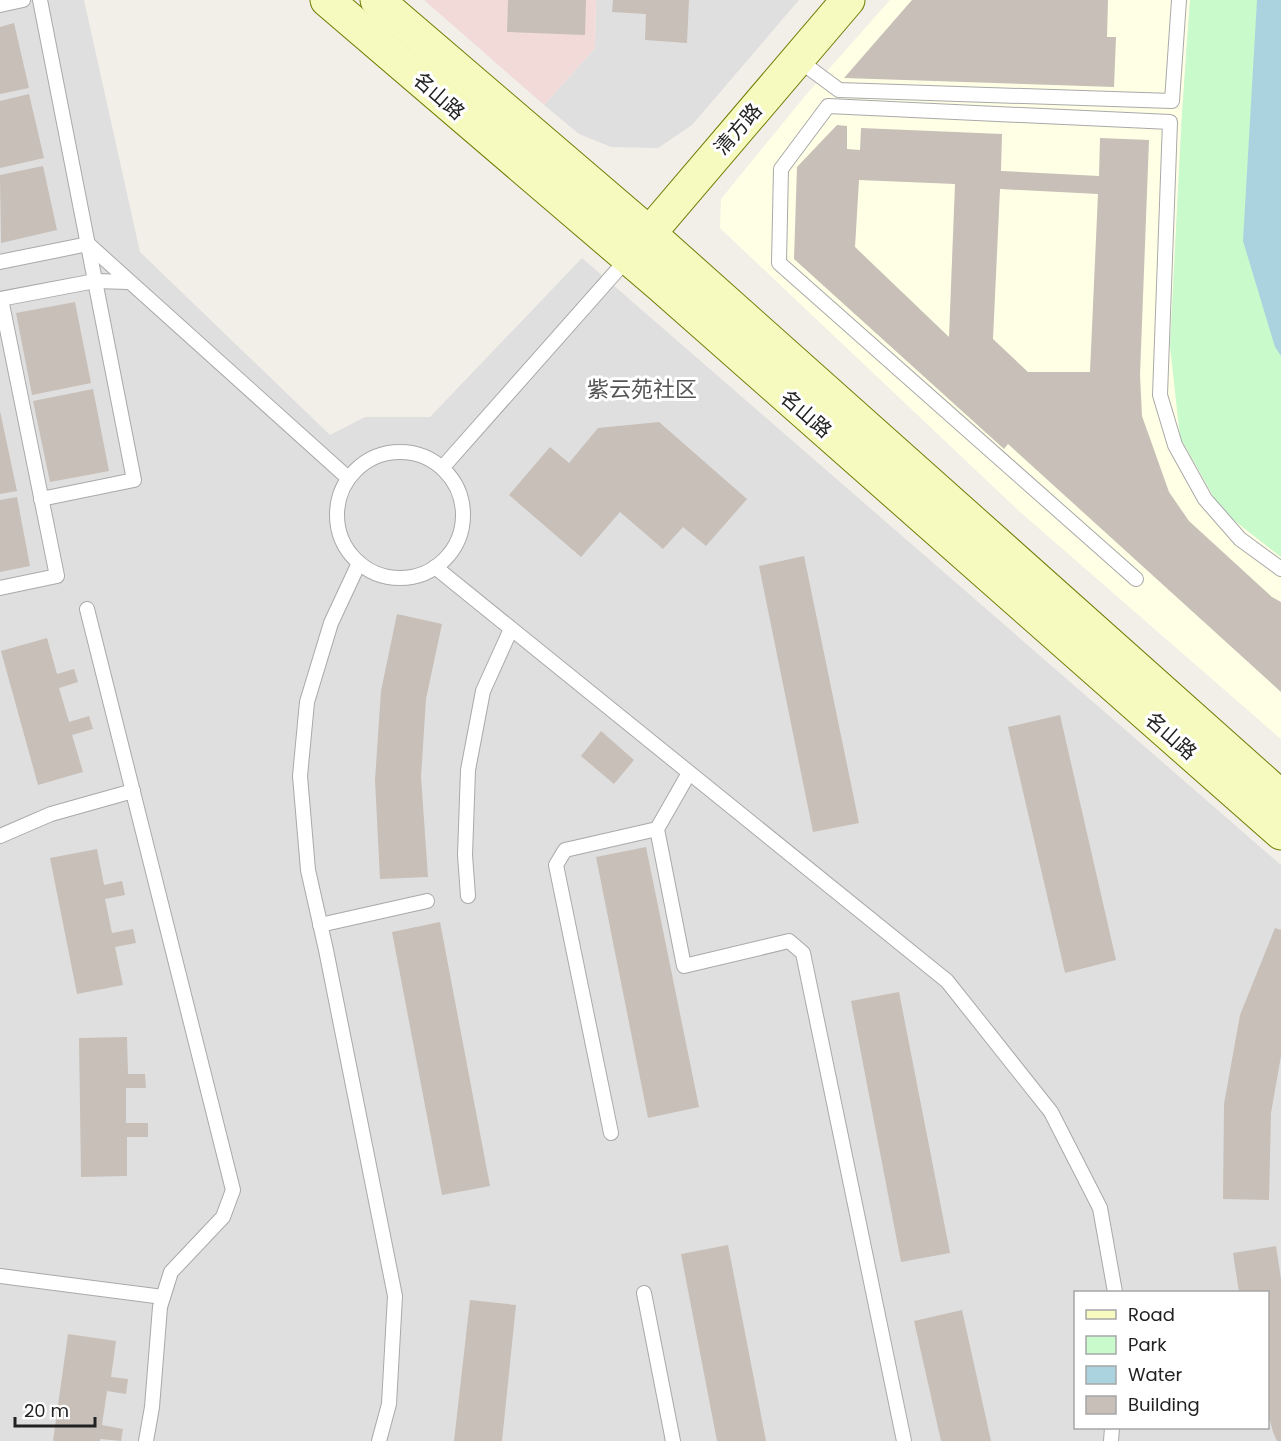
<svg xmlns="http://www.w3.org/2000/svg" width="1281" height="1441" viewBox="0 0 1281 1441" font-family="Poppins,'Noto Sans SC',sans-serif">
<rect width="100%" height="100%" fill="#f2efe9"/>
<g fill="#e0dfdf" fill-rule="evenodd">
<path d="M0 0H84L140 252 330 435 365 417H430L582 258 1281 865V1441H0ZM1076 1292H1268V1428H1076Z"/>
<path d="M596 0H799L692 125 658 148 611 147 579 134 544 105 595 48Z"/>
</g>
<path fill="#f2dad9" d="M424 0H596L595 48 544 105Z"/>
<path fill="#ffffe5" d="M890 0H1190L1182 113 1170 346 1221 510 1281 557V739L1019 511 720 228 721 199 805 96Z"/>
<path fill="#c8facc" d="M1190 0H1281V557L1221 510 1180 437 1170 346 1182 113Z"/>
<path fill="#aad3df" d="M1257 0H1281V356L1275 347 1243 241Z"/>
<g fill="#c7bfb8" fill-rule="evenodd">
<path d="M508 0H586L585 35 507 32Z"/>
<path d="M613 0H689L687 43 645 40 646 14 612 12Z"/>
<path d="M912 0H1108L1107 37H1116L1114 87 844 78Z"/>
<path d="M14 23 29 88 0 94V27Z"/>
<path d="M29 94 44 158 0 168V101Z"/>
<path d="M837 125 847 126V149L860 150 861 128 1002 134 1001 171 1099 176 1100 138 1149 140 1140 375 1142 416 1169 492 1189 521 1272 597 1281 602V692L1008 444 1004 449 794 259 797 167ZM859 180 955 184 949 337 855 247ZM1000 189 1098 194 1090 372H1028L993 339Z"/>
<path d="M43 166 57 230 1 243 0 175Z"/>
<path d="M75 302 91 383 32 395 16 313Z"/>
<path d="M93 389 109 471 50 482 33 401Z"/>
<path d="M0 411 17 491 0 494Z"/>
<path d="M659 422 747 499 706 546 683 527 663 549 620 512 581 557 509 495 550 447 569 463 598 428Z"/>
<path d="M17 497 30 566 0 572V500Z"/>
<path d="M804 556 859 823 813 832 759 566Z"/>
<path d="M397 614 442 624 426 699 421 777 428 877 380 879 375 780 381 691Z"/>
<path d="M47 638 57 674 74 669 78 682 59 688 69 722 89 716 93 729 72 735 83 772 38 785 1 651Z"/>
<path d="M1060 715 1116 960 1065 973 1008 727Z"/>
<path d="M601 731 634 760 614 784 581 756Z"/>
<path d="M646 847 699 1107 648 1118 596 857Z"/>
<path d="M97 849 104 885 122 881 125 895 105 899 112 933 133 929 136 943 115 947 123 985 77 994 50 858Z"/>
<path d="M440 922 490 1186 442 1195 392 932Z"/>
<path d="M1275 928 1281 930V1056L1271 1113 1269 1200 1223 1199 1224 1104 1240 1015Z"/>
<path d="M899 992 950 1253 901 1262 851 1001Z"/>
<path d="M127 1037 128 1074H145L146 1088H126V1123H148V1137H127V1176L81 1177 79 1038Z"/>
<path d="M728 1245 766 1441H717L681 1254Z"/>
<path d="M1276 1246 1281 1279V1441H1277L1273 1432 1268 1413V1292H1239L1233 1253Z"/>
<path d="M470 1300 516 1305 502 1441H454Z"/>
<path d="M962 1310 991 1441H941L914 1321Z"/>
<path d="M68 1334 116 1341 111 1377 128 1379 126 1394 107 1391 102 1425 123 1429 121 1441 100 1439V1441H53Z"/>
</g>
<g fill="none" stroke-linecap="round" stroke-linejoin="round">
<defs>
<g id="lane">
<path d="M40 0 134 480 41 499"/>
<path d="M0 5 23 0"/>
<path d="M797 59 839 90 1172 101 1179 0"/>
<path d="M0 262 88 244 348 478"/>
<path d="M0 299 95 281 129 282"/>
<circle cx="400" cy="515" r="63"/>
<path d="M443 467 628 258"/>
<path d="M359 563 331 623 307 702 300 776 308 870 326 950 395 1296 389 1404 379 1441"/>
<path d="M435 567 947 981 1051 1112 1100 1208 1115 1292"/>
<path d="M1136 579 779 263 781 169 828 106 1170 122 1160 395 1175 445 1205 499 1240 539 1281 569"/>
<path d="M0 588 57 576 1 299"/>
<path d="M87 609 233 1190 223 1217 171 1272 160 1307 152 1407 146 1441"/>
<path d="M689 773 657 829 684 966 789 941 803 953 904 1441"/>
<path d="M0 836 51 814 133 791"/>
<path d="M468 896 465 855 468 770 483 691 511 629"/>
<path d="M320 925 427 901"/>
<path d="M611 1133 556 865 565 850 657 829"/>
<path d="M0 1276 163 1297"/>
<path d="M644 1293 673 1441"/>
<path d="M1111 1441 1112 1428"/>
</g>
<g id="secondary">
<path d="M327 0 660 285 1281 833"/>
<path d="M377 0 649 233 1281 797"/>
<path d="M635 250 848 0"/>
</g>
</defs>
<use href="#lane" stroke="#a9a9a9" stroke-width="16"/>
<use href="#secondary" stroke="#707d05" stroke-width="35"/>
<use href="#lane" stroke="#fff" stroke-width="14"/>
<use href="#secondary" stroke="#f7fabf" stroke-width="33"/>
</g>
<g text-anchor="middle" stroke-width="6" stroke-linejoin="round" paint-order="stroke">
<g font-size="20" fill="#222" stroke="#fff">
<text transform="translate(439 96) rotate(41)" y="7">名山路</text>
<text transform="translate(738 129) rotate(-49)" y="7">清方路</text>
<text transform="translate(806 414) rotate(41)" y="7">名山路</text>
<text transform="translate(1171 736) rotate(41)" y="7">名山路</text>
</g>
<g font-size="22" fill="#555" stroke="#fff">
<text x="642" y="397">紫云苑社区</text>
</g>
</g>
<rect x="1074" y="1291" width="195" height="138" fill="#ffffff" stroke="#a7a7a7" stroke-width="1.5"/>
<rect x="1086" y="1310" width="30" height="9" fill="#f7fabf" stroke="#a7a7a7" stroke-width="1.5"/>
<text x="1128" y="1321" font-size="18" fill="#222222">Road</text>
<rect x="1086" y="1336" width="30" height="18" fill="#c8facc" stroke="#a7a7a7" stroke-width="1.5"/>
<text x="1128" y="1351" font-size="18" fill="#222222">Park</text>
<rect x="1086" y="1366" width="30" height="18" fill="#aad3df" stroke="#a7a7a7" stroke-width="1.5"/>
<text x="1128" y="1381" font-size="18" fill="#222222">Water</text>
<rect x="1086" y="1396" width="30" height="18" fill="#c7bfb8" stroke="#a7a7a7" stroke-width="1.5"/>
<text x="1128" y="1411" font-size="18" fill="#222222">Building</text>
<path d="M15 1417v9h80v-9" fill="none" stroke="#222222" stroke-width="3"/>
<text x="24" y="1417" font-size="18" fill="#222222" stroke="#ffffff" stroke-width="4.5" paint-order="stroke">20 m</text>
</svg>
